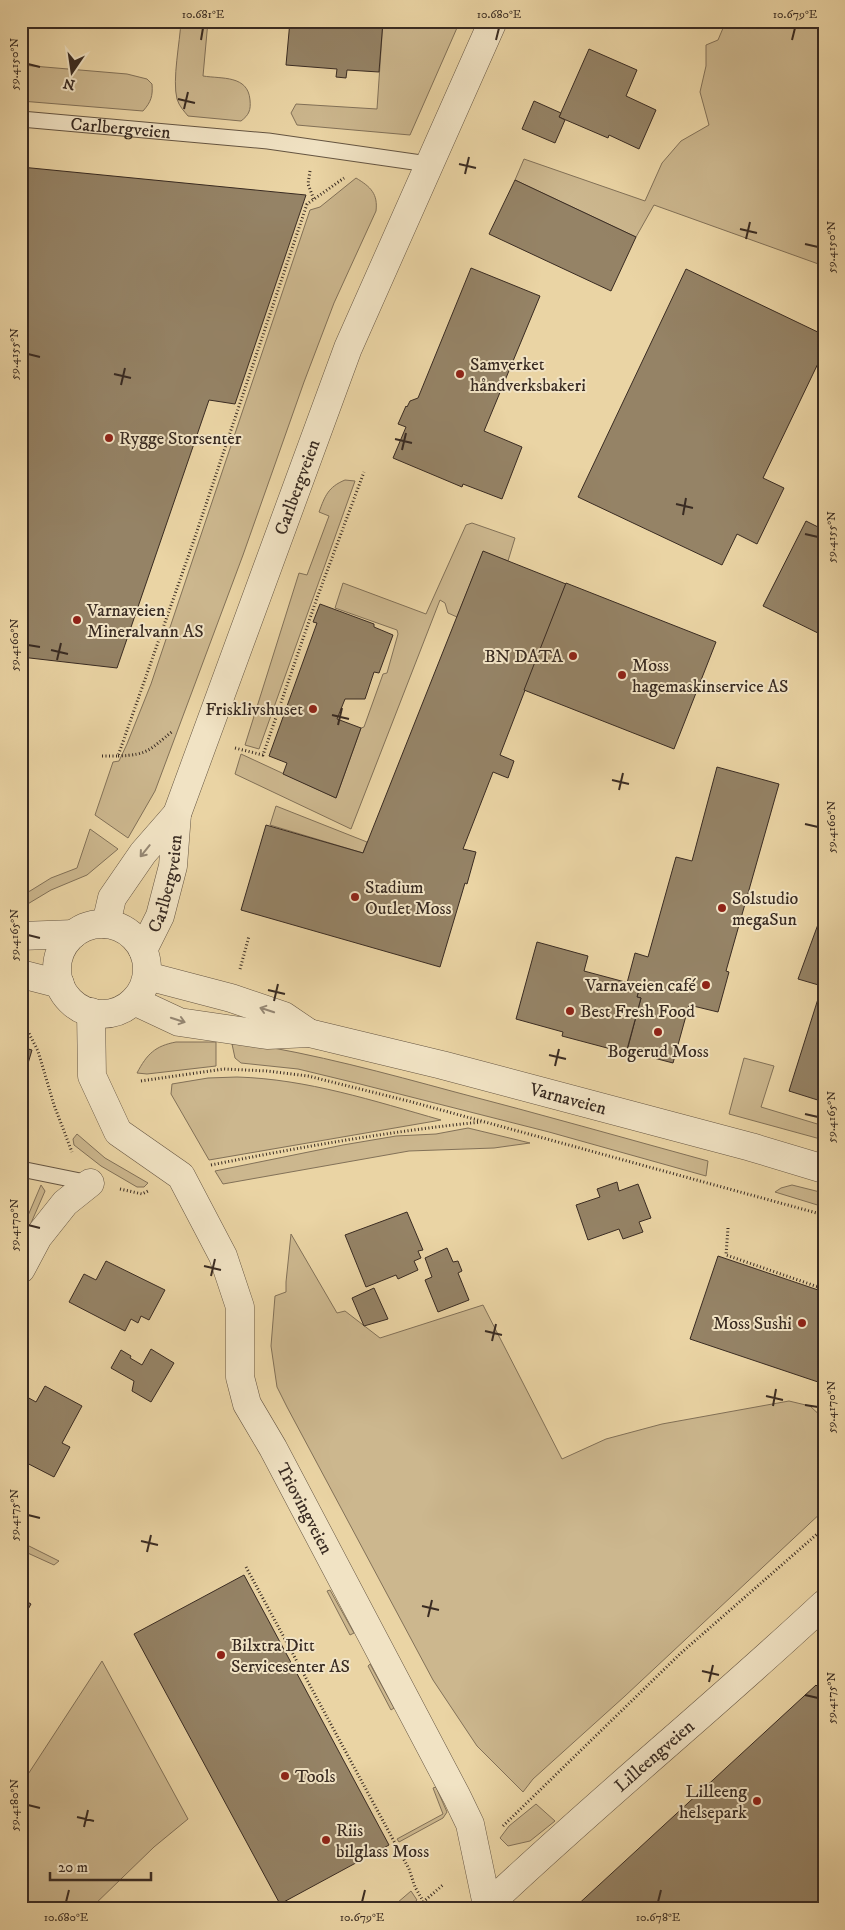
<svg xmlns="http://www.w3.org/2000/svg" width="845" height="1930" viewBox="0 0 845 1930" font-family="'IM FELL DW Pica',serif">
<rect width="100%" height="100%" fill="#ead4a4"/>
<filter id="stains"><feTurbulence type="fractalNoise" baseFrequency=".004" numOctaves="4"/><feColorMatrix values="0 0 0 0 .2 0 0 0 0 .09 0 0 0 0 .02 0 0 0 .5 -.17"/></filter>
<radialGradient id="worn" r=".72"><stop offset=".6" stop-color="#630" stop-opacity="0"/><stop offset="1" stop-color="#630" stop-opacity=".3"/></radialGradient>
<g fill="#ccb78e" stroke="#827158">
<path d="M181 21H208L203 76C222 79 248 75 250 100 251 110 249 115 241 121L188 116C184 111 179 106 177 99 172 80 180 42 181 21Z"/>
<path d="M383 21H460L410 135 297 125 291 113 296 104 377 109Z"/>
<path d="M726 21H824V266L654 205 636 237 515 180 524 159 645 201 662 163 681 141 709 125 700 92 706 66V45L718 40Z"/>
<path d="M21 65 127 74 147 79 152 84C153 96 151 102 143 111L21 101Z"/>
<path d="M356 178C371 187 378 194 376 211L334 303 304 382 243 555 155 791 128 838 95 815 113 762 119 761 127 744 151 684 310 210 320 207Z"/>
<path d="M345 480 355 481 259 749 245 745 299 573 307 575 329 516 319 512C325 496 328 487 345 480Z"/>
<path d="M472 523 515 538 508 561 483 552 457 617 448 613 445 603 440 600 351 829 235 774 241 754 336 798 361 728 364 727 383 674 387 673 398 634 397 630 335 608 343 583 426 614 466 525Z"/>
<path d="M276 806 367 842 363 853 270 825Z"/>
<path d="M90 829 118 849 87 875 51 890 21 908V894L30 891 51 878 77 868Z"/>
<path d="M176 1042H216V1066L147 1074 137 1073C147 1054 155 1046 176 1042Z"/>
<path d="M244 1043C315 1054 385 1073 455 1092 540 1114 624 1138 708 1161L706 1176 549 1132 360 1084 298 1069 241 1063 235 1058 232 1044Z"/>
<path d="M744 1058 774 1066 761 1107 824 1126V1140L729 1114Z"/>
<path d="M237 1077C307 1079 374 1101 441 1120L209 1160 171 1094 172 1084 208 1078Z"/>
<path d="M468 1128 530 1143 494 1148 409 1151 223 1184 215 1171 343 1145 396 1136 436 1134Z"/>
<path d="M77 1134 105 1158 148 1183 144 1187H137L101 1166 74 1145 73 1139Z"/>
<path d="M41 1185 45 1191 21 1246V1232Z"/>
<path d="M792 1185 824 1193V1207L775 1192 781 1188Z"/>
<path d="M291 1234 337 1313 345 1311 380 1338 483 1305 562 1459 606 1439 662 1424 789 1401 810 1406 824 1419V1510L625 1696 533 1779 523 1792 477 1746 433 1680 287 1407 277 1387 271 1346 275 1296 286 1292V1282Z"/>
<path d="M21 1542 59 1561 54 1565 21 1550Z"/>
<path d="M330 1590 354 1633 350 1635 327 1591Z"/>
<path d="M102 1661 188 1819 154 1847 90 1909H21V1785Z"/>
<path d="M370 1664 394 1708 391 1710 368 1666Z"/>
<path d="M436 1787 447 1812 443 1818 399 1842 397 1839 443 1814 433 1788Z"/>
<path d="M536 1804 555 1821 530 1841 508 1846 500 1838 509 1826Z"/>
<path d="M411 1891 417 1900 407 1909H390Z"/>
</g>
<g fill="#958366" stroke="#392b22">
<path d="M290 21H383L379 72 347 70 346 78 336 77 337 69 286 65Z"/>
<path d="M589 49 637 70 626 96 656 110 639 149 609 135 608 138 559 117Z"/>
<path d="M534 101 561 113 559 117 565 120 555 143 522 129Z"/>
<path d="M21 167 306 195 235 404 209 400 117 668 21 657Z"/>
<path d="M515 180 636 237 611 291 489 234Z"/>
<path d="M471 268 540 296 484 431 522 447 502 499 463 484 462 487 393 458 406 427 398 424 406 406 407 407 410 401 418 398Z"/>
<path d="M686 269 824 335V351L763 478 784 488 757 544 737 534 722 565 578 497Z"/>
<path d="M806 521 824 530V636L763 606Z"/>
<path d="M483 551 566 584 500 755 514 761 508 778 493 772 463 849 476 852 467 884 465 883 440 967 241 910 266 825 363 853Z"/>
<path d="M566 583 716 642 674 749 524 690Z"/>
<path d="M320 604 374 624V627L393 635 379 673 374 672 365 699H345L337 719 361 728 336 798 283 774 287 763 269 756 317 623 313 622Z"/>
<path d="M717 767 779 784 726 971 729 972 718 1012 689 1005 673 1063 627 1051 641 998 637 997 640 986 627 983 635 953 648 957 676 857 692 861Z"/>
<path d="M824 908V983L822 986 798 979Z"/>
<path d="M537 942 588 956 584 971 640 986 637 997 641 998 626 1053 562 1036 563 1032 516 1019Z"/>
<path d="M823 983H824V1102L789 1091Z"/>
<path d="M21 1047 32 1050 21 1087Z"/>
<path d="M617 1182 619 1191 638 1184 651 1218 639 1222 643 1232 623 1239 619 1229 588 1240 576 1205 600 1197 597 1189Z"/>
<path d="M407 1212 423 1250 418 1251 421 1258 414 1261 418 1270 398 1279 396 1275 366 1287 345 1235Z"/>
<path d="M447 1248 453 1262 458 1261 462 1271 458 1273 469 1300 438 1312 425 1280 432 1277 425 1258Z"/>
<path d="M718 1256 824 1292V1384L690 1339Z"/>
<path d="M106 1261 165 1290 149 1320 141 1316 138 1323 131 1319 125 1331 69 1302 84 1274 96 1280Z"/>
<path d="M374 1288 388 1319 364 1326 352 1298Z"/>
<path d="M151 1349 174 1363 151 1402 132 1391 134 1381 111 1368 121 1350 131 1356 130 1358 142 1365Z"/>
<path d="M45 1386 82 1406 62 1443 70 1447 54 1477 21 1460V1432L24 1427 21 1424V1408L27 1397 36 1402Z"/>
<path d="M244 1575 389 1845 280 1904 134 1634Z"/>
<path d="M21 1598 31 1604 21 1622Z"/>
<path d="M816 1685 824 1693V1909H573Z"/>
</g>
<g fill="none" stroke-linecap="round" stroke-linejoin="round">
<defs>
<g id="service">
<path id="s1" d="M21 119 268 141 428 164"/>
<path d="M21 1169 90 1183"/>
</g>
<g id="minor">
<path id="s2" d="M91 1012 92 1076 118 1132 181 1176 223 1256 240 1307V1377L247 1404 273 1448 457 1797 470 1824 487 1905"/>
<path d="M21 1269 38 1237 65 1203 90 1183"/>
<path id="s3" d="M484 1909C594 1804 713 1708 824 1604"/>
</g>
<g id="tertiary">
<path d="M106 924 112 898 143 853 177 814"/>
<circle cx="102" cy="969" r="45"/>
<path d="M21 936 74 934"/>
<path id="s4" d="M143 950 160 916 173 866 177 814 348 348 493 21"/>
<path d="M21 974 60 984"/>
<path d="M147 976 231 998 284 1016 309 1033"/>
<path id="s5" d="M134 1001 179 1022 267 1035 309 1033 442 1065 751 1147 824 1169"/>
</g>
</defs>
<use href="#service" stroke="#655542" stroke-width="17"/>
<use href="#minor" stroke="#655542" stroke-width="29"/>
<use href="#tertiary" stroke="#655542" stroke-width="29"/>
<g stroke="#392b22" stroke-width="3" stroke-dasharray="1 2.5" stroke-linecap="butt">
<path d="M310 171 308 184 314 200"/>
<path d="M235 748 263 755 317 598 364 472"/>
<path d="M102 756H118L194 540 307 204 344 178"/>
<path d="M118 756C149 755 150 749 173 731"/>
<path d="M240 969 249 936"/>
<path d="M21 1018 38 1051 54 1105 72 1152"/>
<path d="M141 1081 224 1069 267 1071 308 1076 412 1102 824 1215"/>
<path d="M211 1165C301 1147 391 1131 481 1122"/>
<path d="M120 1189 142 1194 148 1191"/>
<path d="M728 1228 726 1255 824 1289"/>
<path d="M246 1567 409 1869 415 1887 423 1901"/>
<path d="M503 1826 681 1653 824 1528"/>
<path d="M415 1909 444 1884"/>
</g>
<use href="#service" stroke="#f1e3c4" stroke-width="15"/>
<use href="#minor" stroke="#f1e3c4" stroke-width="28"/>
<use href="#tertiary" stroke="#f1e3c4" stroke-width="28"/>
</g>
<defs><path id="oneway-shaft" d="M-6 0H5M1.5-3L5.5 0L1.5 3" fill="none" stroke-width="1.6" stroke-linecap="round" stroke-linejoin="round" transform="scale(1.25)"/></defs>
<g stroke="#958773">
<use href="#oneway-shaft" transform="translate(145 851) rotate(129)"/>
<use href="#oneway-shaft" transform="translate(267 1010) rotate(-162)"/>
<use href="#oneway-shaft" transform="translate(178 1020) rotate(18)"/>
</g>
<path fill="none" stroke="#392b22" stroke-width="2" d="M201 40 203 28M496 40 499 28M792 40 795 28M28 64 40 67M178 99 195 103M184 109 188 92M459 164 476 168M465 174 469 157M740 229 757 233M746 239 750 222M805 244 818 247M28 354 40 357M114 374 131 378M121 385 125 368M395 439 412 443M402 450 406 433M676 504 693 508M683 515 686 498M805 534 818 537M28 645 40 647M51 650 68 654M57 660 61 643M332 715 349 719M338 725 342 708M612 780 629 784M619 790 623 773M805 824 818 827M28 935 40 938M268 990 285 994M274 1001 278 984M549 1055 566 1059M555 1066 559 1049M805 1114 818 1117M28 1225 40 1228M204 1266 221 1270M211 1276 215 1259M485 1331 502 1335M492 1341 496 1324M766 1396 783 1400M805 1405 818 1407M773 1406 776 1389M28 1515 40 1518M141 1541 158 1545M147 1552 151 1535M422 1606 439 1610M428 1617 432 1600M702 1671 719 1675M709 1682 713 1665M805 1695 818 1698M28 1805 40 1808M77 1817 94 1821M84 1827 88 1810M66 1902 69 1890M362 1902 365 1890M658 1902 661 1890"/>
<g fill="#8f2418" stroke="#f1e3c4" stroke-width="2">
<circle cx="460" cy="374" r="5"/>
<circle cx="109" cy="438" r="5"/>
<circle cx="77" cy="620" r="5"/>
<circle cx="573" cy="656" r="5"/>
<circle cx="622" cy="675" r="5"/>
<circle cx="313" cy="709" r="5"/>
<circle cx="355" cy="897" r="5"/>
<circle cx="722" cy="908" r="5"/>
<circle cx="706" cy="985" r="5"/>
<circle cx="570" cy="1011" r="5"/>
<circle cx="658" cy="1032" r="5"/>
<circle cx="802" cy="1323" r="5"/>
<circle cx="221" cy="1655" r="5"/>
<circle cx="285" cy="1776" r="5"/>
<circle cx="757" cy="1801" r="5"/>
<circle cx="326" cy="1840" r="5"/>
</g>
<g text-anchor="middle" stroke-width="4" stroke-linejoin="round" paint-order="stroke">
<g font-size="18" fill="#392b22" stroke="#f1e3c4">
<text dy="6" stroke="none"><textPath href="#s1" startOffset="100">Carlbergveien</textPath></text>
<text dy="6" stroke="none"><textPath href="#s4" startOffset="490">Carlbergveien</textPath></text>
<text dy="6" stroke="none"><textPath href="#s4" startOffset="71">Carlbergveien</textPath></text>
<text dy="6" stroke="none"><textPath href="#s5" startOffset="448">Varnaveien</textPath></text>
<text dy="6" stroke="none"><textPath href="#s2" startOffset="564">Triovingveien</textPath></text>
<text dy="6" stroke="none"><textPath href="#s3" startOffset="229">Lilleengveien</textPath></text>
</g>
<g font-size="18" fill="#392b22" stroke="#f1e3c4" text-anchor="start">
<text x="470" y="370">Samverket<tspan x="470" dy="21">håndverksbakeri</tspan></text>
<text x="119" y="444">Rygge Storsenter</text>
<text x="87" y="616">Varnaveien<tspan x="87" dy="21">Mineralvann AS</tspan></text>
<text x="563" y="662" text-anchor="end">BN DATA</text>
<text x="632" y="671">Moss<tspan x="632" dy="21">hagemaskinservice AS</tspan></text>
<text x="303" y="715" text-anchor="end">Frisklivshuset</text>
<text x="365" y="893">Stadium<tspan x="365" dy="21">Outlet Moss</tspan></text>
<text x="732" y="904">Solstudio<tspan x="732" dy="21">megaSun</tspan></text>
<text x="696" y="991" text-anchor="end">Varnaveien café</text>
<text x="580" y="1017">Best Fresh Food</text>
<text x="658" y="1057" text-anchor="middle">Bogerud Moss</text>
<text x="792" y="1329" text-anchor="end">Moss Sushi</text>
<text x="231" y="1651">Bilxtra Ditt<tspan x="231" dy="21">Servicesenter AS</tspan></text>
<text x="295" y="1782">Tools</text>
<text x="747" y="1797" text-anchor="end">Lilleeng<tspan x="747" dy="21">helsepark</tspan></text>
<text x="336" y="1836">Riis<tspan x="336" dy="21">bilglass Moss</tspan></text>
</g>
</g>
<rect width="845" height="1930" fill="none" stroke="#ead4a4" stroke-width="55"/>
<g transform="translate(72 72) rotate(193)" stroke="#f1e3c4" stroke-width="4" paint-order="stroke">
<path d="M0-4L9 19L0 12L-9 19Z" fill="#392b22"/>
<text y="-8" font-size="14" font-weight="bold" text-anchor="middle" fill="#392b22">N</text>
</g>
<path d="M50 1872v8h101v-8" fill="none" stroke="#392b22" stroke-width="2.5"/>
<text x="58" y="1872" font-size="15" fill="#392b22" stroke="#f1e3c4" stroke-width="4" paint-order="stroke">20 m</text>
<rect x="28" y="28" width="790" height="1874" fill="none" stroke="#392b22" stroke-width="2"/>
<g font-size="12" text-anchor="middle" fill="#392b22">
<text x="203" y="18">10.681°E</text>
<text x="499" y="18">10.680°E</text>
<text x="795" y="18">10.679°E</text>
<text transform="translate(14 64) rotate(-90)" y="4">59.4150°N</text>
<text transform="translate(831 247) rotate(-90)" y="4">59.4150°N</text>
<text transform="translate(14 354) rotate(-90)" y="4">59.4155°N</text>
<text transform="translate(831 537) rotate(-90)" y="4">59.4155°N</text>
<text transform="translate(14 645) rotate(-90)" y="4">59.4160°N</text>
<text transform="translate(831 827) rotate(-90)" y="4">59.4160°N</text>
<text transform="translate(14 935) rotate(-90)" y="4">59.4165°N</text>
<text transform="translate(831 1117) rotate(-90)" y="4">59.4165°N</text>
<text transform="translate(14 1225) rotate(-90)" y="4">59.4170°N</text>
<text transform="translate(831 1407) rotate(-90)" y="4">59.4170°N</text>
<text transform="translate(14 1515) rotate(-90)" y="4">59.4175°N</text>
<text transform="translate(831 1698) rotate(-90)" y="4">59.4175°N</text>
<text transform="translate(14 1805) rotate(-90)" y="4">59.4180°N</text>
<text x="66" y="1921">10.680°E</text>
<text x="362" y="1921">10.679°E</text>
<text x="658" y="1921">10.678°E</text>
</g>
<rect width="100%" height="100%" filter="url(#stains)"/>
<rect width="100%" height="100%" fill="url(#worn)"/>
</svg>
